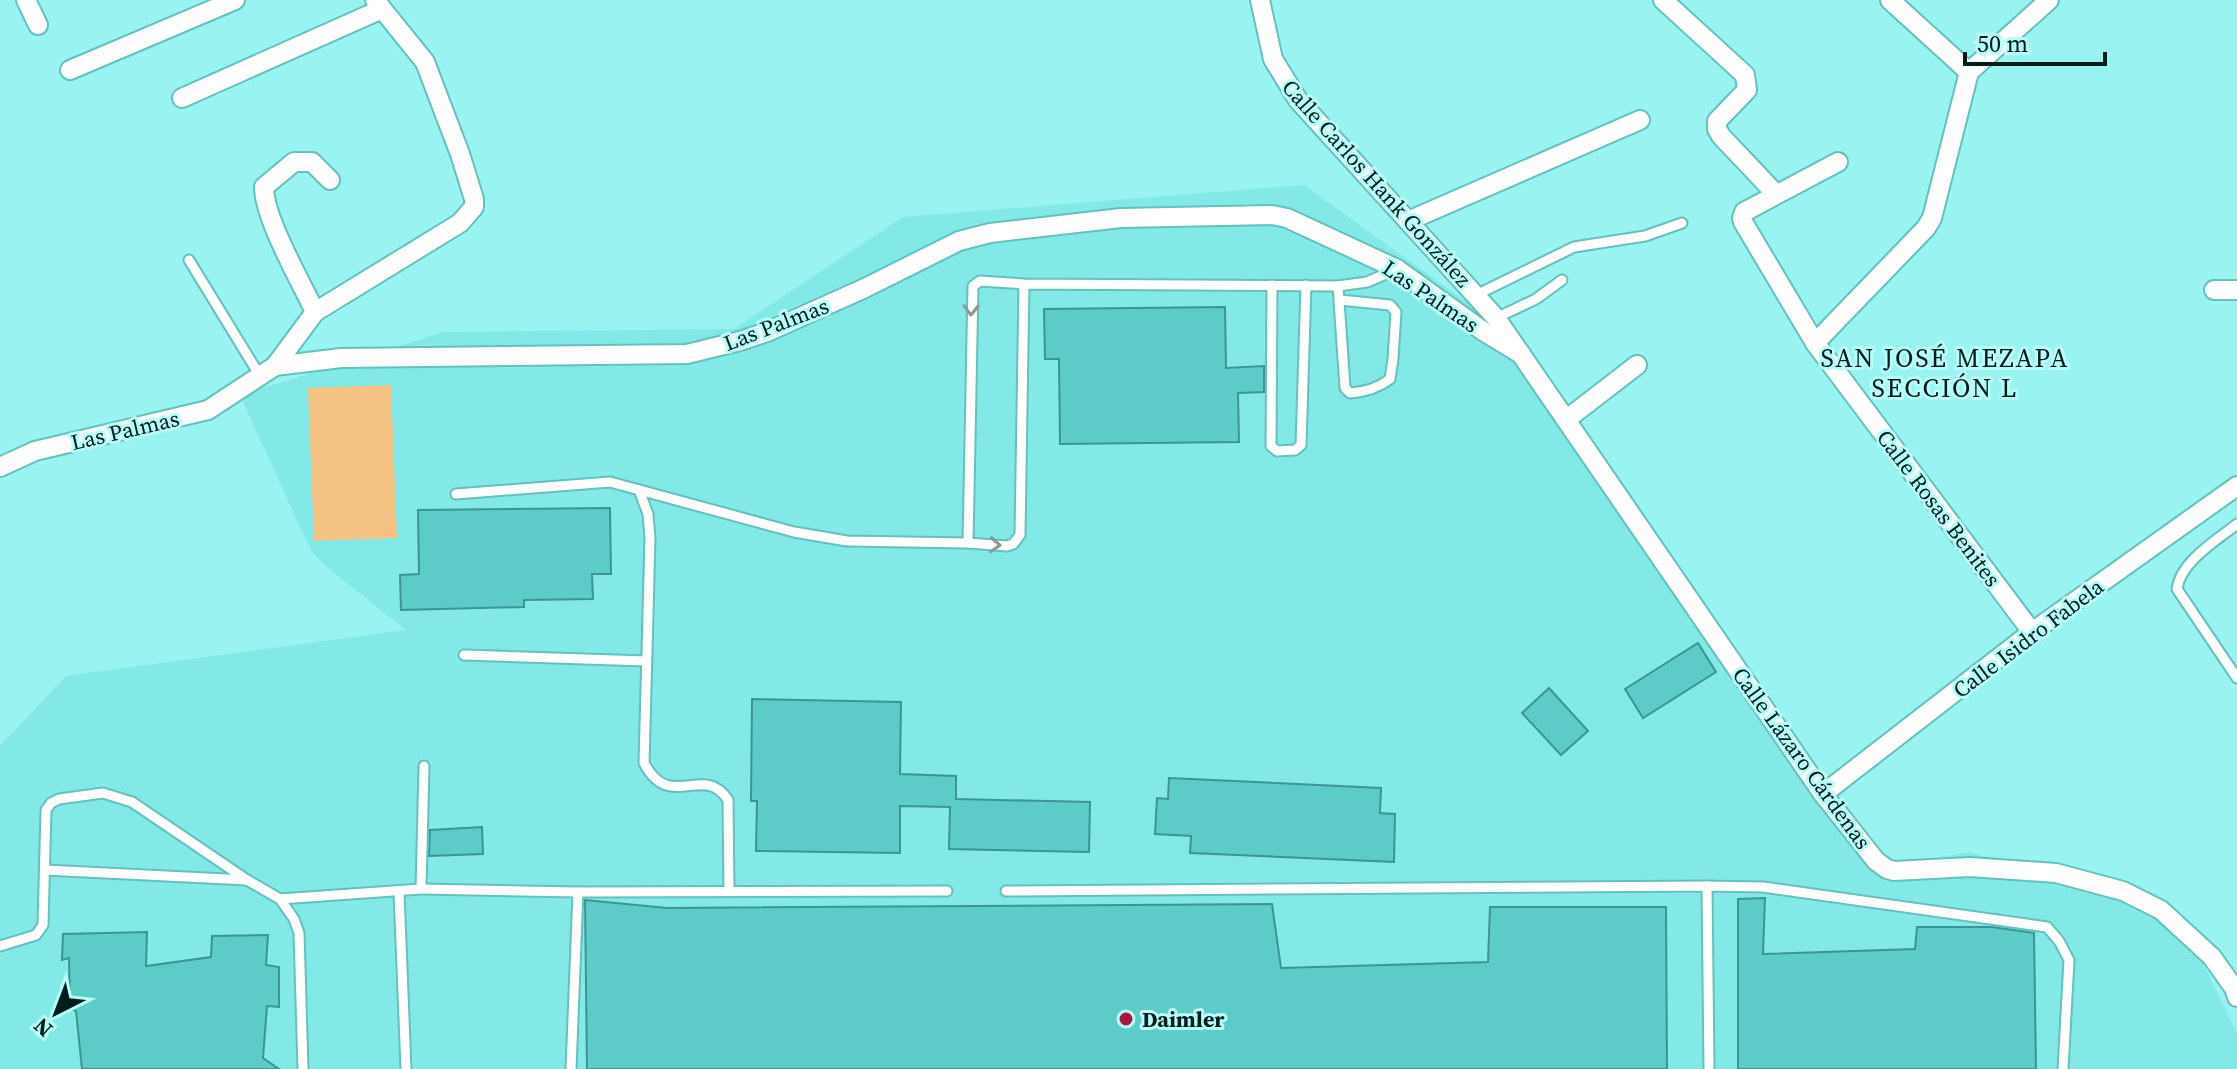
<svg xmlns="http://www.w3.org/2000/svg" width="2237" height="1069" viewBox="0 0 2237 1069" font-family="'Source Serif 4',serif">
<rect width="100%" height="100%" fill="#99f3f0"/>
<path fill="#82e9e6" d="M1304 185 1493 321 1870 868 1970 852 2181 918 2237 1033V1069H0V746L66 676 406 630 333 572 312 553 240 395 444 332 734 329 903 217Z"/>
<path fill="#f5c383" d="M391 385 397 538 314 541 308 388Z"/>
<g fill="#5dcbc8" stroke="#399693" stroke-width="2">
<path d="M1225 307 1226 368 1264 366V392L1238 393 1239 442 1060 444 1059 359H1045L1044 309Z"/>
<path d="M610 508 611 574H592L593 599 524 600V607L401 610 400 575 419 574 418 510Z"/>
<path d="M1698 643 1716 672 1643 718 1625 689Z"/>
<path d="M1549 688 1588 731 1561 755 1522 713Z"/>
<path d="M752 699 901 702 900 774 956 776V799L1090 802 1089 852 949 849 950 807 900 806V853L756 851 757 801H751Z"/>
<path d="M1169 778 1381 788 1380 813 1395 814 1394 862 1190 853 1191 836 1155 834 1157 798 1168 799Z"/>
<path d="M482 827 483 854 429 856 430 830Z"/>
<path d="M1765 898 1763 954 1915 949 1917 927H1992L2034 933 2036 1069H1738V899Z"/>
<path d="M585 900 667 908 1272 904 1281 968 1488 962 1490 907H1666L1667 1069H587Z"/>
<path d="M147 932 146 966 211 957 212 936 268 935 266 965 279 967V1007L267 1006 263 1058 279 1069H82L76 1011 70 1008 69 958 62 960 63 934Z"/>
</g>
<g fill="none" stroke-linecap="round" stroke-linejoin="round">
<defs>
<g id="service">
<path d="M189 260 260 376"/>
<path d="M1024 284 1020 535 1013 544 1007 546 968 543 973 286 980 281 1024 284 1338 286 1367 282 1397 269"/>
<path d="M1272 285 1271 446 1277 451 1295 450 1301 445 1306 285"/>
<path d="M1338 286 1345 388 1350 393C1365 392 1378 388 1390 379L1393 359 1396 312 1390 305 1340 300"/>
<path d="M1476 295 1574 247 1645 236 1682 223"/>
<path d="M1496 318 1536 299 1562 280"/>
<path d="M639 490 648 514 650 538 644 763C670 813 704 762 728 800L729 891"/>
<path d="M456 494 610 482 794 532 847 541 968 543"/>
<path d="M2237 524C2217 540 2180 562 2177 589L2237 678"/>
<path d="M464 655 646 661"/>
<path d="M45 870 247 880"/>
<path d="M1707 886 1709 1069"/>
<path d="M421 889 578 892 947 891"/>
<path d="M1006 891 1707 886 1763 887 2047 927 2059 941 2069 960 2063 1069"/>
<path d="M399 892 406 1069"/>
<path d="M280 899 421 889 424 766"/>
<path d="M0 946 36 935 43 925 46 810 51 803 59 799 103 793 132 802 247 880 280 899 294 919 299 933 303 1069"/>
<path d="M571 1069 578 892"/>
</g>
<g id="minor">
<path d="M26 0 38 25"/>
<path d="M1260 0 1273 59 1298 100 1496 318 1823 794 1876 861 1887 869 1894 871 1970 867 2056 873 2123 891 2161 910 2212 957 2234 988 2237 997"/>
<path d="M1663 0 1745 75 1747 90 1717 121V129L1721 136 1776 194"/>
<path d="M1890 0 1969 72"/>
<path d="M70 70 235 0"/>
<path d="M182 98 382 9"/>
<path d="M1838 162 1744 212 1742 218 1743 222 1815 343 2032 632"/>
<path d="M1408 221 1640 120"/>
<path d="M2214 290H2237"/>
<path d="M315 312C300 280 264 218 264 187L294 162H312L330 180"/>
<path d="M1815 343 1926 228 1932 218 1969 72 2049 0"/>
<path d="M275 366 315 312 460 223 474 207V199L460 154 425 62 375 0"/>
<path d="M1567 419 1637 365"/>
<path d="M0 467 35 451 208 410 275 366 341 358 687 354 740 341 767 332 865 288 959 241 990 233 1121 218 1272 215 1287 218 1397 269 1483 331 1521 354"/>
<path d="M1823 794 2032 632 2237 486"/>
</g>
</defs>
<use href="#service" stroke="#66c0bd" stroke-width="13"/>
<use href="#minor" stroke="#66c0bd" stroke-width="22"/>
<use href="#service" stroke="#fff" stroke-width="9"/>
<use href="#minor" stroke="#fff" stroke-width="18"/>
</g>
<defs><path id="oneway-chevron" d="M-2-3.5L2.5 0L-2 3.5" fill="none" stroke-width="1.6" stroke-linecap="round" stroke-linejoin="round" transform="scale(2)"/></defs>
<g stroke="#8c9998">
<use href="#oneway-chevron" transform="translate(971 310) rotate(91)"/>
<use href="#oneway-chevron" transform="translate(995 545) rotate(3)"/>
</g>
<circle fill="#ac1741" stroke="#b7fdfa" stroke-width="3" cx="1126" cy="1019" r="8"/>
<g text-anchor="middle" stroke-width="6" stroke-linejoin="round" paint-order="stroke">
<g font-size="22" fill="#001c1b" stroke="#b7fdfa">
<text transform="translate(1377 183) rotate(48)" y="8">Calle Carlos Hank González</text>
<text transform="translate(1431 296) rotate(34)" y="8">Las Palmas</text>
<text transform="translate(776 324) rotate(-21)" y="8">Las Palmas</text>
<text transform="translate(125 430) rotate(-13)" y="8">Las Palmas</text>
<text transform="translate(1939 508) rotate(53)" y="8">Calle Rosas Benites</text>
<text transform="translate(2028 638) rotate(-37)" y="8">Calle Isidro Fabela</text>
<text transform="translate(1802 758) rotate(54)" y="8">Calle Lázaro Cárdenas</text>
</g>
<g font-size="22" font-weight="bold" fill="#001c1b" stroke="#b7fdfa" text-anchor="start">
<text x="1142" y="1027">Daimler</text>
</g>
<g font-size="26" letter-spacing="2" fill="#001c1b" stroke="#b7fdfa">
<text x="1945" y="367">SAN JOSÉ MEZAPA<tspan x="1945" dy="30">SECCIÓN L</tspan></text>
</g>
</g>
<g transform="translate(56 1013) rotate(222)" stroke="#b7fdfa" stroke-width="6" paint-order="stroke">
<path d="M0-6L14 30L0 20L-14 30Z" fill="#001c1b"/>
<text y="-12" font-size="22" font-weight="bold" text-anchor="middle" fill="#001c1b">N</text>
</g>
<path d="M1965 52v12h140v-12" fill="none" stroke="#001c1b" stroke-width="4"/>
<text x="1977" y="52" font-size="24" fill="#001c1b" stroke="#b7fdfa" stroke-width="6" paint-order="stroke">50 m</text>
</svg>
